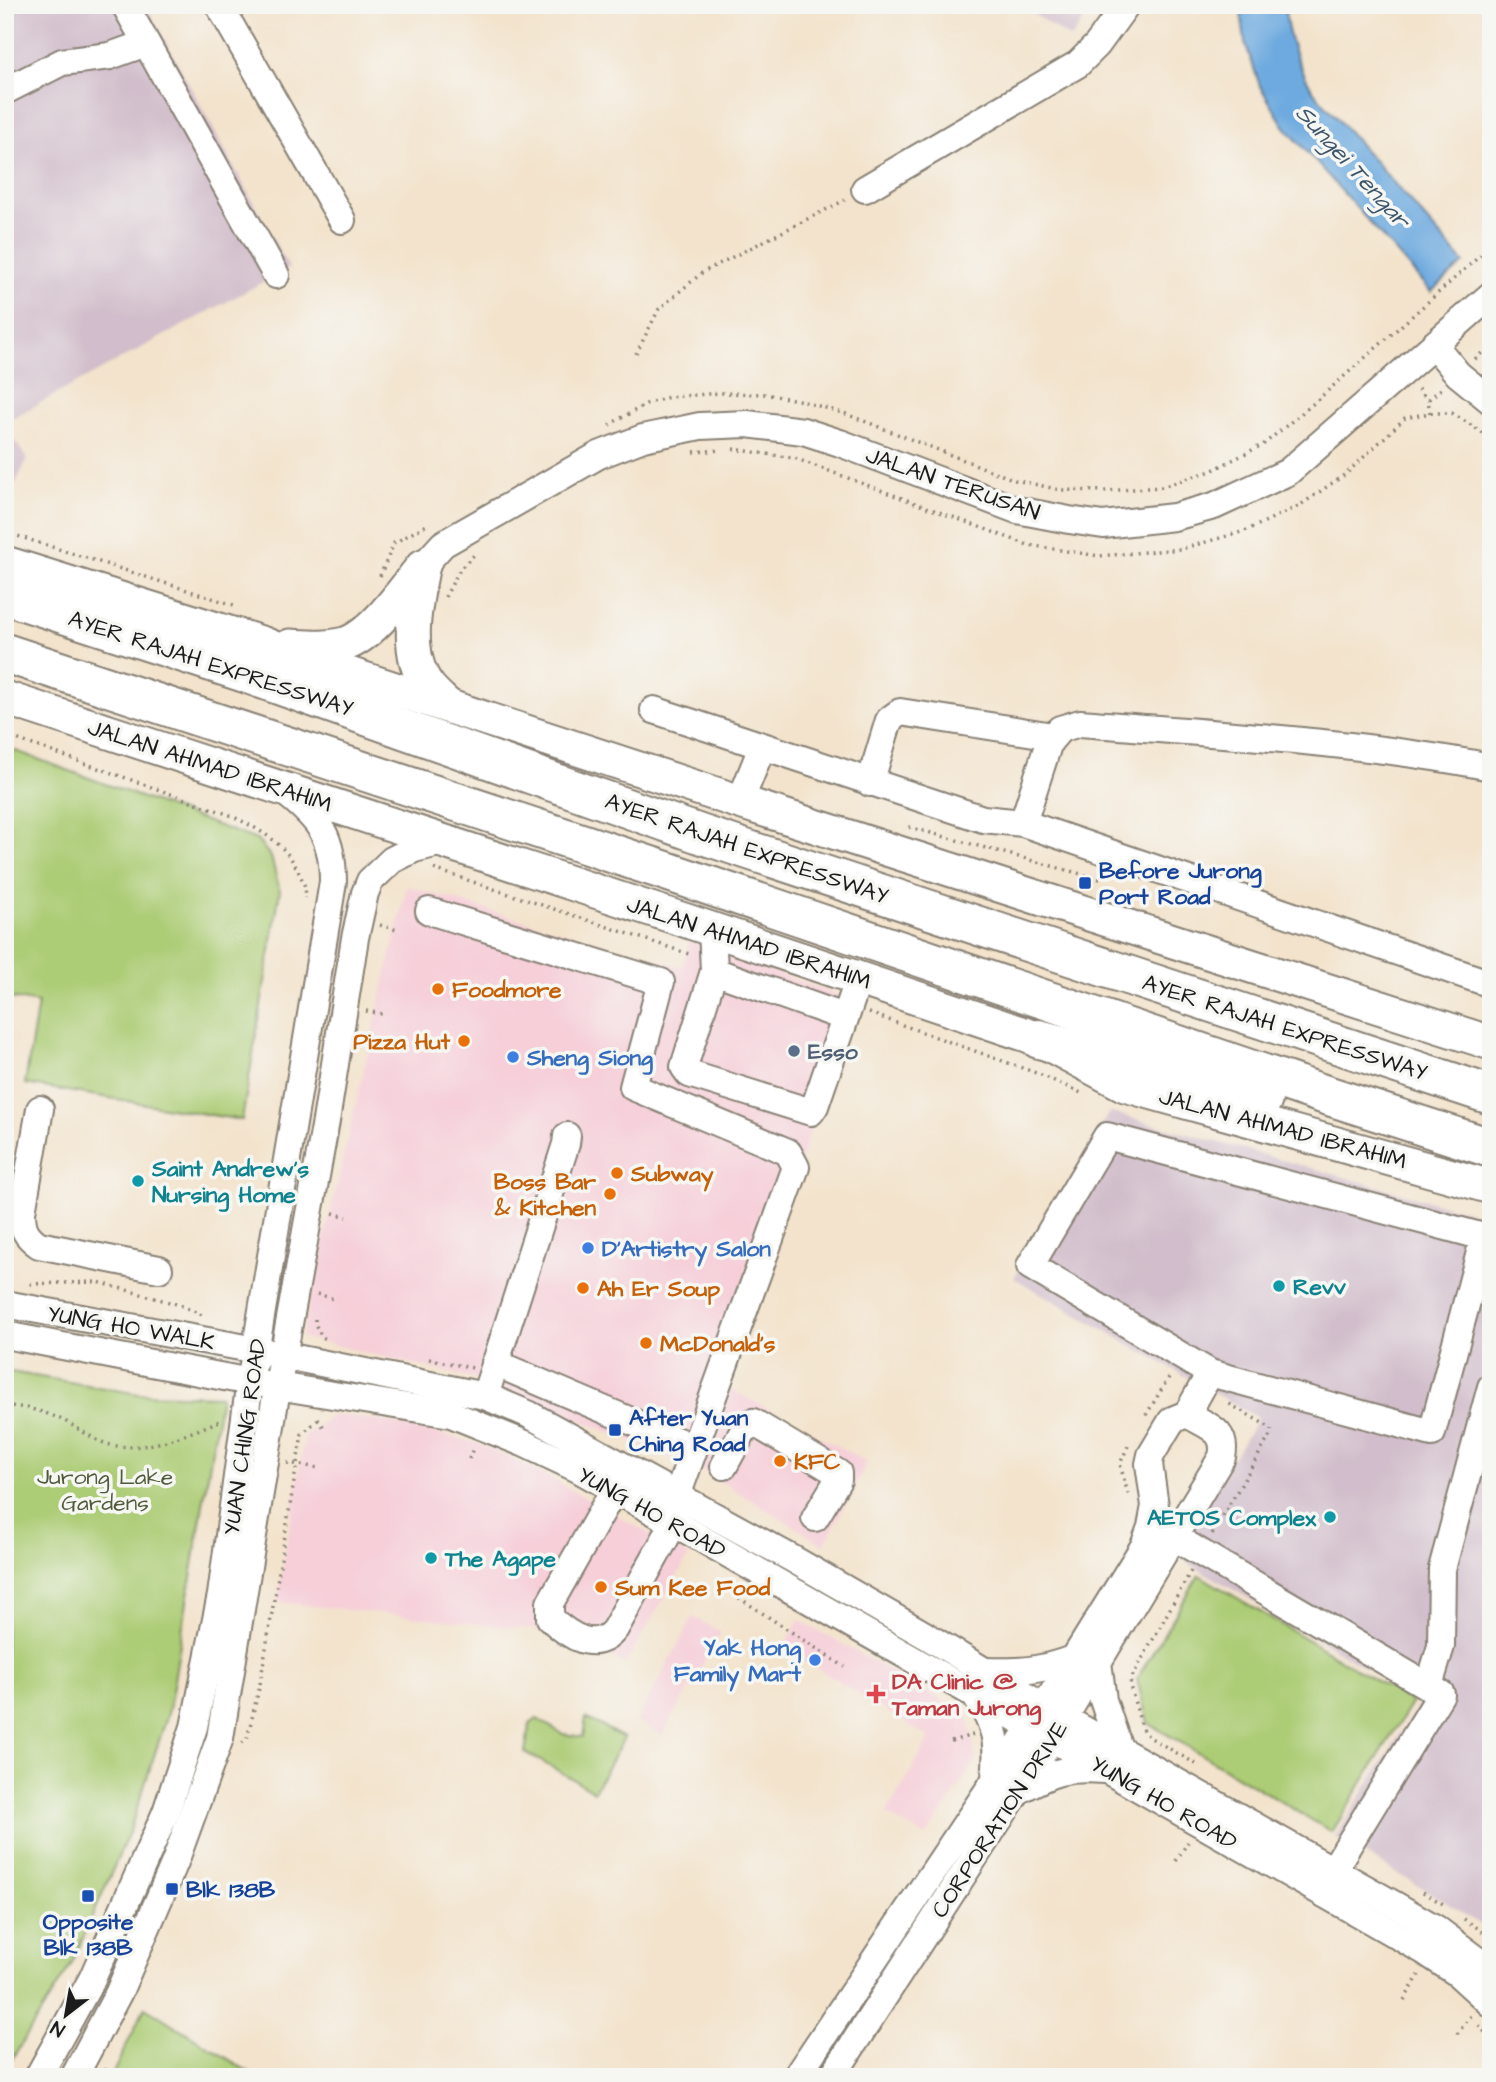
<svg xmlns="http://www.w3.org/2000/svg" width="1496" height="2082" viewBox="0 0 1496 2082" font-family="'Architects Daughter',sans-serif">
<rect width="100%" height="100%" fill="#f6f6f2"/>
<filter id="ink" filterUnits="userSpaceOnUse"><feTurbulence type="fractalNoise" baseFrequency=".0143" numOctaves="2"/><feDisplacementMap in="SourceGraphic" scale="14" xChannelSelector="R" yChannelSelector="G"/><feConvolveMatrix kernelMatrix="1 2 1 2 8 2 1 2 1" color-interpolation-filters="sRGB"/></filter>
<filter id="wash" filterUnits="userSpaceOnUse"><feTurbulence type="fractalNoise" baseFrequency=".00686" numOctaves="4" result="noise"/><feDisplacementMap in="SourceGraphic" scale="28" xChannelSelector="R" yChannelSelector="G"/><feGaussianBlur stdDeviation="1.57" result="paint"/><feColorMatrix in="noise" values="0 0 0 0 0 0 0 0 0 0 0 0 0 0 0 0 0 1.4 0 .05"/><feComposite in="paint" operator="in"/></filter>
<g filter="url(#wash)">
<rect width="100%" height="100%" fill="#f3e3cc"/>
<g fill="#f6cfd9">
<path d="M407 886 682 967 690 941 859 1003 808 1138 725 1386 867 1462 824 1545 697 1467 479 1380 301 1337Z"/>
<path d="M335 1414 401 1424 477 1443 543 1474 689 1556 625 1664 594 1647 537 1630 277 1602 305 1435Z"/>
<path d="M693 1617 721 1632 662 1735 637 1721Z"/>
<path d="M799 1620 968 1715 976 1761 926 1837 886 1814 930 1738 784 1648Z"/>
</g>
<g fill="#d1bdcb">
<path d="M5 5H146L289 268 5 422Z"/>
<path d="M1020 5H1093L1071 39Z"/>
<path d="M5 426 27 459 16 483 5 487Z"/>
<path d="M1109 1112 1491 1218V1932L1439 1898 1335 1837 1421 1700 1173 1554 1258 1418 1014 1278Z"/>
</g>
<g fill="#accc74" stroke="#647448" stroke-width="2">
<path d="M5 747 257 840 271 857 280 891 242 1120 25 1084 38 1003 5 997Z"/>
<path d="M5 1371 139 1394 221 1396 169 1710 130 1830 72 1963 5 2070Z"/>
<path d="M1199 1575 1412 1702 1332 1832 1148 1723 1137 1679Z"/>
<path d="M586 1718 624 1738 594 1791 525 1752 530 1724 537 1719 563 1734 583 1737Z"/>
<path d="M145 2007 257 2077H111Z"/>
</g>
<path fill="#6eaadf" stroke="#45637e" stroke-width="2" d="M1240 5H1285C1286 37 1298 64 1313 91L1464 263 1431 292 1284 126 1260 86 1245 42Z"/>
</g>
<g filter="url(#ink)">
<g fill="none" stroke-linecap="round" stroke-linejoin="round">
<defs>
<g id="minor">
<path d="M125 5 276 275"/>
<path d="M219 5 342 220"/>
<path d="M5 91 62 62 110 56 146 43"/>
<path d="M865 189 1078 64 1097 45 1126 5"/>
<path d="M1434 345 1458 374 1491 401"/>
<path d="M423 566 443 544 599 455 643 438 700 426 747 424 803 431 840 443 1017 510 1069 520 1103 525 1174 517 1214 506 1288 472 1491 295"/>
<path d="M654 710 983 819 1023 823 1491 984"/>
<path d="M870 783 889 720 900 712 1053 736"/>
<path d="M740 802 762 747"/>
<path d="M1023 823 1049 742 1060 729 1080 723C1217 734 1355 741 1491 767"/>
<path d="M429 911 661 982 633 1087 788 1152 796 1167 677 1496 674 1523 615 1629C596 1654 569 1636 550 1618V1603L614 1490"/>
<path d="M712 929 714 971 684 1067 689 1074 811 1112 815 1106 859 978"/>
<path d="M714 971 844 1017"/>
<path d="M40 1109 22 1212C22 1229 26 1236 39 1245L159 1269"/>
<path d="M5 1304 246 1348 485 1396 528 1414 791 1558 925 1635 1044 1707 1395 1905 1435 1928 1491 1970"/>
<path d="M5 1335 240 1380 451 1414 523 1443 578 1469 674 1523 1424 1951 1457 1973 1491 2004"/>
<path d="M495 1363 694 1448"/>
<path d="M485 1396 566 1144 567 1136"/>
<path d="M1187 1414 1210 1373 1030 1266 1107 1136 1484 1237 1432 1433 1210 1373"/>
<path d="M724 1466 746 1426 753 1422 838 1473V1480L815 1518"/>
<path d="M1174 1537 1441 1694 1333 1870"/>
<path d="M1098 1662 1103 1700 1120 1751"/>
<path d="M986 1671C1023 1672 1040 1671 1075 1658"/>
<path d="M1429 1686 1441 1646 1442 1569 1491 1387"/>
<path d="M976 1697C996 1726 999 1743 995 1778"/>
<path d="M1018 1791C1052 1772 1065 1767 1104 1770"/>
<path d="M38 2077 92 1979 166 1812 194 1727 221 1595 248 1395 333 882C333 837 320 820 286 793"/>
<path d="M74 2077 119 1992 175 1862 220 1738 275 1401 326 1121 355 938 365 893 370 881 392 860 414 849 443 842"/>
<path d="M796 2077 1044 1707 1144 1546 1151 1527 1155 1506 1149 1464 1151 1455 1172 1420 1187 1414C1207 1426 1228 1430 1222 1457L1052 1738 832 2077"/>
</g>
<g id="major">
<path d="M5 563 264 644 297 657 740 802 1491 1043"/>
<path d="M422 569C415 605 404 654 428 686 434 694 442 700 448 706"/>
<path d="M290 646C309 647 327 649 345 644 374 635 404 589 423 566"/>
<path d="M5 698 687 921 1039 1039 1125 1085 1491 1187"/>
</g>
<g id="highway">
<path d="M5 595 245 673 700 834 1491 1095"/>
<path d="M5 653 666 871 1323 1094 1491 1148"/>
<path d="M1039 1039 1263 1099"/>
</g>
</defs>
<use href="#minor" stroke="#888074" stroke-width="30"/>
<use href="#major" stroke="#888074" stroke-width="37"/>
<use href="#highway" stroke="#888074" stroke-width="42"/>
<g stroke="#888074" stroke-width="3.5" stroke-dasharray="2 5" stroke-linecap="butt">
<path d="M636 354 659 309 703 272 845 200"/>
<path d="M1475 359 1483 352 1491 355"/>
<path d="M1418 389 1428 400"/>
<path d="M1430 413 1428 400 1441 389"/>
<path d="M609 425 646 404 669 397 721 393 764 394 798 400 846 414 1015 480 1061 490 1106 491 1161 487 1211 471 1264 444 1314 403 1491 246"/>
<path d="M733 449 794 458 1028 545 1099 556 1181 549 1245 531 1299 506 1347 473 1405 418 1430 413H1452L1491 438"/>
<path d="M694 452 721 450"/>
<path d="M5 532 237 606"/>
<path d="M380 576 394 543 430 523"/>
<path d="M445 597 460 569 477 552"/>
<path d="M5 735 230 815C258 829 285 842 298 871 303 881 307 888 305 898"/>
<path d="M909 827 1103 880"/>
<path d="M434 869 692 955"/>
<path d="M380 925 397 930"/>
<path d="M366 1011 382 1014"/>
<path d="M869 1013 1039 1074 1081 1093"/>
<path d="M333 1213 347 1217"/>
<path d="M30 1284 98 1282 180 1305 202 1315"/>
<path d="M317 1294 337 1300"/>
<path d="M315 1319V1324L322 1337 329 1340"/>
<path d="M429 1359 473 1368"/>
<path d="M5 1406C22 1406 43 1411 58 1418 75 1425 89 1438 107 1444 146 1454 187 1434 222 1420"/>
<path d="M1146 1415 1171 1374"/>
<path d="M318 1419 325 1429"/>
<path d="M1128 1446 1120 1464 1129 1498"/>
<path d="M469 1459 473 1448"/>
<path d="M287 1463 319 1468"/>
<path d="M1212 1534 1271 1434V1428L1226 1402"/>
<path d="M1191 1571 1131 1679 1130 1686 1143 1731 1151 1738 1196 1764"/>
<path d="M727 1590 845 1667"/>
<path d="M951 1741 973 1735"/>
<path d="M242 1743 247 1739 260 1684 302 1434 321 1417"/>
<path d="M1176 1861 1188 1842"/>
<path d="M1423 1892 1443 1904"/>
<path d="M1464 1919 1491 1937"/>
<path d="M1404 2000 1419 1975"/>
<path d="M1479 2025 1491 2040"/>
<path d="M1457 2034 1471 2016"/>
<path d="M104 2077 107 2066"/>
</g>
<use href="#minor" stroke="#fff" stroke-width="26"/>
<use href="#major" stroke="#fff" stroke-width="33"/>
<use href="#highway" stroke="#fff" stroke-width="38"/>
</g>
</g>
<g fill="#1a4fb4" stroke="#f6f6f2" stroke-width="2.5">
<rect x="1078" y="876" width="14" height="14" rx="3.5"/>
<rect x="608" y="1423" width="14" height="14" rx="3.5"/>
<rect x="165" y="1882" width="14" height="14" rx="3.5"/>
<rect x="81" y="1889" width="14" height="14" rx="3.5"/>
</g>
<g fill="#e8710a" stroke="#f6f6f2" stroke-width="2.5">
<circle cx="438" cy="989" r="7"/>
<circle cx="464" cy="1041" r="7"/>
<circle cx="617" cy="1173" r="7"/>
<circle cx="610" cy="1194" r="7"/>
<circle cx="583" cy="1288" r="7"/>
<circle cx="646" cy="1343" r="7"/>
<circle cx="780" cy="1461" r="7"/>
<circle cx="601" cy="1587" r="7"/>
</g>
<circle fill="#5c6f8a" stroke="#f6f6f2" stroke-width="2.5" cx="794" cy="1051" r="7"/>
<g fill="#3f7fe0" stroke="#f6f6f2" stroke-width="2.5">
<circle cx="513" cy="1057" r="7"/>
<circle cx="588" cy="1248" r="7"/>
<circle cx="815" cy="1660" r="7"/>
</g>
<g fill="#0f9aa8" stroke="#f6f6f2" stroke-width="2.5">
<circle cx="138" cy="1181" r="7"/>
<circle cx="1279" cy="1286" r="7"/>
<circle cx="1330" cy="1517" r="7"/>
<circle cx="431" cy="1558" r="7"/>
</g>
<path fill="#e0444e" stroke="#f6f6f2" stroke-width="2.5" d="M872.5 1683.5h7v7h7v7h-7v7h-7v-7h-7v-7h7z"/>
<g text-anchor="middle" stroke-width="7" stroke-linejoin="round" paint-order="stroke">
<g font-size="23" fill="#1c1c1c" stroke="#f6f6f2">
<text transform="translate(953 483) rotate(19)" y="8">JALAN TERUSAN</text>
<text transform="translate(211 663) rotate(18)" y="8">AYER RAJAH EXPRESSWAY</text>
<text transform="translate(210 765) rotate(18)" y="8">JALAN AHMAD IBRAHIM</text>
<text transform="translate(747 848) rotate(19)" y="8">AYER RAJAH EXPRESSWAY</text>
<text transform="translate(749 942) rotate(18)" y="8">JALAN AHMAD IBRAHIM</text>
<text transform="translate(1285 1027) rotate(18)" y="8">AYER RAJAH EXPRESSWAY</text>
<text transform="translate(1283 1128) rotate(15)" y="8">JALAN AHMAD IBRAHIM</text>
<text transform="translate(131 1327) rotate(10)" y="8">YUNG HO WALK</text>
<text transform="translate(244 1437) rotate(-82)" y="8">YUAN CHING ROAD</text>
<text transform="translate(652 1512) rotate(29)" y="8">YUNG HO ROAD</text>
<text transform="translate(1164 1802) rotate(30)" y="8">YUNG HO ROAD</text>
<text transform="translate(999 1819) rotate(-57)" y="8">CORPORATION DRIVE</text>
</g>
<g font-size="23" font-weight="bold" fill="#164399" stroke="#f6f6f2" text-anchor="start">
<text x="1099" y="878">Before Jurong<tspan x="1099" dy="26">Port Road</tspan></text>
<text x="629" y="1425">After Yuan<tspan x="629" dy="26">Ching Road</tspan></text>
<text x="186" y="1897">Blk 138B</text>
<text x="88" y="1929" text-anchor="middle">Opposite<tspan x="88" dy="26">Blk 138B</tspan></text>
</g>
<g font-size="23" font-weight="bold" fill="#c56008" stroke="#f6f6f2" text-anchor="start">
<text x="452" y="997">Foodmore</text>
<text x="450" y="1049" text-anchor="end">Pizza Hut</text>
<text x="631" y="1181">Subway</text>
<text x="596" y="1189" text-anchor="end">Boss Bar<tspan x="596" dy="26">&amp; Kitchen</tspan></text>
<text x="597" y="1296">Ah Er Soup</text>
<text x="660" y="1351">McDonald's</text>
<text x="794" y="1469">KFC</text>
<text x="615" y="1595">Sum Kee Food</text>
</g>
<g font-size="23" font-weight="bold" fill="#4e5e75" stroke="#f6f6f2" text-anchor="start">
<text x="808" y="1059">Esso</text>
</g>
<g font-size="23" font-weight="bold" fill="#366cbe" stroke="#f6f6f2" text-anchor="start">
<text x="527" y="1065">Sheng Siong</text>
<text x="602" y="1256">D'Artistry Salon</text>
<text x="801" y="1655" text-anchor="end">Yak Hong<tspan x="801" dy="26">Family Mart</tspan></text>
</g>
<g font-size="23" font-weight="bold" fill="#0d838f" stroke="#f6f6f2" text-anchor="start">
<text x="152" y="1176">Saint Andrew's<tspan x="152" dy="26">Nursing Home</tspan></text>
<text x="1293" y="1294">Revv</text>
<text x="1316" y="1525" text-anchor="end">AETOS Complex</text>
<text x="445" y="1566">The Agape</text>
</g>
<g font-size="23" fill="#4e5a3b" stroke="#f6f6f2">
<text x="105" y="1484">Jurong Lake<tspan x="105" dy="26">Gardens</tspan></text>
</g>
<g font-size="23" font-weight="bold" fill="#be3a42" stroke="#f6f6f2" text-anchor="start">
<text x="892" y="1689">DA Clinic @<tspan x="892" dy="26">Taman Jurong</tspan></text>
</g>
<g font-size="24" font-style="italic" fill="#3d556a" stroke="#f6f6f2">
<text transform="translate(1353 166) rotate(48)" y="8">Sungei Tengar</text>
</g>
</g>
<rect width="1496" height="2082" fill="none" stroke="#f6f6f2" stroke-width="28"/>
<g transform="translate(66 2015) rotate(211)" stroke="#f6f6f2" stroke-width="5" paint-order="stroke">
<path d="M0-5L12 26L0 18L-12 26Z" fill="#1c1c1c"/>
<text y="-10" font-size="19" font-weight="bold" text-anchor="middle" fill="#1c1c1c">N</text>
</g>
</svg>
